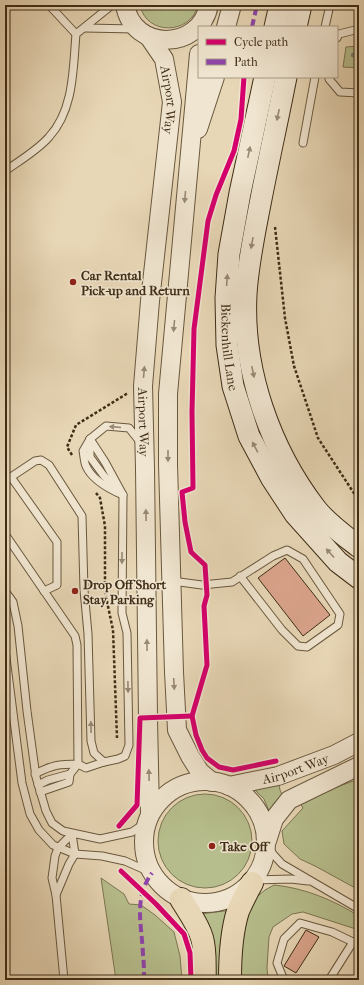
<svg xmlns="http://www.w3.org/2000/svg" width="364" height="985" viewBox="0 0 364 985" font-family="'IM FELL French Canon',serif">
<rect width="100%" height="100%" fill="#e8d7b6"/>
<filter id="stains"><feTurbulence type="fractalNoise" baseFrequency=".005" numOctaves="4"/><feColorMatrix values="0 0 0 0 .2 0 0 0 0 .09 0 0 0 0 .02 0 0 0 .5 -.17"/></filter>
<radialGradient id="worn" r=".72"><stop offset=".6" stop-color="#630" stop-opacity="0"/><stop offset="1" stop-color="#630" stop-opacity=".3"/></radialGradient>
<g fill="#b7be8d" stroke="#7b7652">
<path d="M140 5H198C191 35 146 36 140 5Z"/>
<path d="M359 46V68L343 67 346 47Z"/>
<path d="M359 779V825C350 839 358 853 359 868 360 875 359 883 359 890L315 866 300 859 284 844 282 831 303 808 300 803 331 789Z"/>
<path d="M279 784 280 790 283 796 275 802 269 811 264 799 255 790Z"/>
<circle cx="205" cy="841" r="47"/>
<path d="M101 878 124 894 129 904 141 905 155 915 174 932 180 956 182 980H116Z"/>
<path d="M274 885C305 888 333 900 359 916V930L303 912 292 914 273 927 269 937 267 968 268 980H238L242 935 253 900 265 890Z"/>
<path d="M232 910 223 980H213L201 914Z"/>
</g>
<g fill="none" stroke-linecap="round" stroke-linejoin="round">
<path stroke="#748174" stroke-width="4.5" d="M353 55 359 56"/>
</g>
<g fill="#dba58d" stroke="#3f2d16">
<path d="M285 558 330 615 303 636 258 578Z"/>
<path d="M306 930 319 937 296 973 284 966Z"/>
</g>
<g fill="none" stroke-linecap="round" stroke-linejoin="round">
<defs>
<g id="service">
<path d="M49 5 76 34"/>
<path d="M325 27 330 5"/>
<path d="M85 28 136 29"/>
<path d="M337 38 339 34 359 29"/>
<path d="M329 77V79L340 92 359 93"/>
<path d="M303 143 315 77"/>
<path d="M5 171C19 161 38 150 49 137 74 110 73 69 76 34L112 5"/>
<path d="M90 439 83 451C84 455 84 462 86 466 92 480 109 489 123 495"/>
<path d="M90 439V457L104 476 117 489"/>
<path d="M11 477 57 542V585L44 591"/>
<path d="M5 481 35 461 41 460 49 465 82 516 84 590 88 634 91 741 94 753 104 762 118 759 125 756 129 745 127 633 122 613 123 495 105 462 90 439 106 426 129 428 141 443"/>
<path d="M5 534 75 636 77 645 78 764C59 764 52 765 35 774"/>
<path d="M172 581 202 585 232 582 273 556 287 550 303 559 340 614 338 625 307 647 298 646 282 630 240 576"/>
<path d="M5 591 13 602 18 626 27 711 36 777 46 811 52 823 63 831 100 839 132 832 147 822"/>
<path d="M5 650 22 783 30 814 39 830 53 845 75 854 102 856 125 861 152 873"/>
<path d="M38 785 48 780 70 774 78 764 86 768 104 762"/>
<path d="M40 792 69 782 70 774"/>
<path d="M267 845 273 854 282 864 359 909"/>
<path d="M254 880 291 879 308 881"/>
<path d="M56 895 69 864 75 854 72 834"/>
<path d="M64 980 56 895 52 878 55 856 58 848 72 834"/>
<path d="M284 980 277 963 284 939 300 923 332 932 353 942H359"/>
<path d="M329 980 353 942"/>
</g>
<g id="tertiary">
<path d="M125 5C133 52 200 51 209 5"/>
<path d="M226 27 232 5"/>
<path id="s1" d="M149 37 164 59 172 102 150 301 143 386 145 468 148 718 150 814"/>
<path d="M199 54 168 394V464L174 672 177 730 190 756 200 772 212 782"/>
<path d="M198 129 215 77"/>
<circle cx="205" cy="842" r="61"/>
<path id="s2" d="M229 786 278 776 334 755 359 742"/>
<path d="M267 841 274 819 289 800 359 766"/>
</g>
<g id="secondary">
<path d="M275 27 280 5"/>
<path d="M296 27 301 5"/>
<path id="s3" d="M265 77 240 193 229 254 226 298 227 345 233 386 249 436 272 479 295 514 338 562 359 578"/>
<path d="M286 77C278 118 269 158 261 199 255 230 248 262 246 294 242 370 270 449 316 509 327 523 345 536 359 547"/>
</g>
<g id="trunk">
<path d="M181 899C188 911 198 924 202 938 206 952 204 966 205 980"/>
<path d="M230 980C230 957 231 933 238 911 242 902 247 892 252 883"/>
</g>
</defs>
<use href="#service" stroke="#69583e" stroke-width="9"/>
<use href="#tertiary" stroke="#69583e" stroke-width="20"/>
<use href="#secondary" stroke="#3f2d16" stroke-width="23"/>
<use href="#trunk" stroke="#3f2d16" stroke-width="24"/>
<g stroke="#3f2d16" stroke-width="2.5" stroke-dasharray="3 2" stroke-linecap="butt">
<path d="M275 227 285 318 294 366 318 438 359 501"/>
<path d="M72 455 67 447 76 425 128 393"/>
<path d="M96 493 100 498 105 526V592L113 630 117 738"/>
</g>
<use href="#service" stroke="#f0e5d0" stroke-width="7"/>
<use href="#tertiary" stroke="#f0e5d0" stroke-width="18"/>
<use href="#secondary" stroke="#f0e5d0" stroke-width="21"/>
<use href="#trunk" stroke="#e8d7b6" stroke-width="22"/>
<g stroke="#8e44ad" stroke-width="4" stroke-dasharray="8 4" stroke-linecap="butt">
<path d="M252 27 257 5"/>
<path d="M144 980C144 972 144 963 143 955 142 925 133 899 152 873"/>
</g>
<defs>
<g id="cycleway">
<path d="M244 77 241 119 234 151 216 195 208 221 194 329 192 412 193 488 182 492 185 522 191 552 205 565 207 595 204 606 207 665 192 716 196 735 202 750 207 758 219 767 233 770 276 761"/>
<path d="M119 826 137 805 140 718 192 716"/>
<path d="M121 871 156 904 184 934 190 953 191 980"/>
</g>
</defs>
<use href="#cycleway" stroke="#f0e5d0" stroke-width="8"/>
<use href="#cycleway" stroke="#d6006c" stroke-width="5"/>
</g>
<defs><path id="oneway-solid" d="M-6-.8H1V-3.2L6.5 0L1 3.2V.8H-6Z"/></defs>
<g fill="#988973">
<use href="#oneway-solid" transform="translate(278 115) rotate(102)"/>
<use href="#oneway-solid" transform="translate(249 152) rotate(-78)"/>
<use href="#oneway-solid" transform="translate(185 197) rotate(95)"/>
<use href="#oneway-solid" transform="translate(252 243) rotate(100)"/>
<use href="#oneway-solid" transform="translate(227 280) rotate(-86)"/>
<use href="#oneway-solid" transform="translate(174 326) rotate(95)"/>
<use href="#oneway-solid" transform="translate(144 372) rotate(-85)"/>
<use href="#oneway-solid" transform="translate(253 372) rotate(78)"/>
<use href="#oneway-solid" transform="translate(115 427) rotate(-175)"/>
<use href="#oneway-solid" transform="translate(255 447) rotate(-118)"/>
<use href="#oneway-solid" transform="translate(168 456) rotate(90)"/>
<use href="#oneway-solid" transform="translate(146 515) rotate(-91)"/>
<use href="#oneway-solid" transform="translate(330 553) rotate(-132)"/>
<use href="#oneway-solid" transform="translate(122 558) rotate(90)"/>
<use href="#oneway-solid" transform="translate(147 645) rotate(-91)"/>
<use href="#oneway-solid" transform="translate(174 684) rotate(87)"/>
<use href="#oneway-solid" transform="translate(128 687) rotate(89)"/>
<use href="#oneway-solid" transform="translate(91 727) rotate(-91)"/>
<use href="#oneway-solid" transform="translate(149 775) rotate(-92)"/>
</g>
<g fill="#8f2418" stroke="#f0e5d0" stroke-width="1.5">
<circle cx="73" cy="282" r="4"/>
<circle cx="75" cy="591" r="4"/>
<circle cx="212" cy="846" r="4"/>
</g>
<g text-anchor="middle" stroke-width="3" stroke-linejoin="round" paint-order="stroke">
<g font-size="13" fill="#3f2d16" stroke="#f0e5d0">
<text dy="5" stroke="none"><textPath href="#s1" startOffset="68">Airport Way</textPath></text>
<text dy="5" stroke="none"><textPath href="#s3" startOffset="274">Bickenhill Lane</textPath></text>
<text dy="5" stroke="none"><textPath href="#s1" startOffset="392">Airport Way</textPath></text>
<text dy="5" stroke="none"><textPath href="#s2" startOffset="69">Airport Way</textPath></text>
</g>
<g font-size="13" font-weight="bold" fill="#3f2d16" stroke="#f0e5d0" text-anchor="start">
<text x="81" y="280">Car Rental<tspan x="81" dy="15">Pick-up and Return</tspan></text>
<text x="83" y="589">Drop Off Short<tspan x="83" dy="15">Stay Parking</tspan></text>
<text x="220" y="851">Take Off</text>
</g>
</g>
<rect width="364" height="985" fill="none" stroke="#e8d7b6" stroke-width="20"/>
<rect x="6" y="6" width="352" height="973" fill="none" stroke="#3f2d16" stroke-width="2"/>
<rect x="10" y="10" width="344" height="965" fill="none" stroke="#3f2d16"/>
<rect x="198" y="26" width="140" height="52" fill="#f0e5d0" stroke="#a99b86"/>
<rect x="206" y="39" width="20" height="6" fill="#d6006c" stroke="#a99b86"/>
<text x="234" y="46" font-size="12" fill="#3f2d16">Cycle path</text>
<rect x="206" y="59" width="20" height="6" fill="#8e44ad" stroke="#a99b86"/>
<text x="234" y="66" font-size="12" fill="#3f2d16">Path</text>
<rect width="100%" height="100%" filter="url(#stains)"/>
<rect width="100%" height="100%" fill="url(#worn)"/>
</svg>
